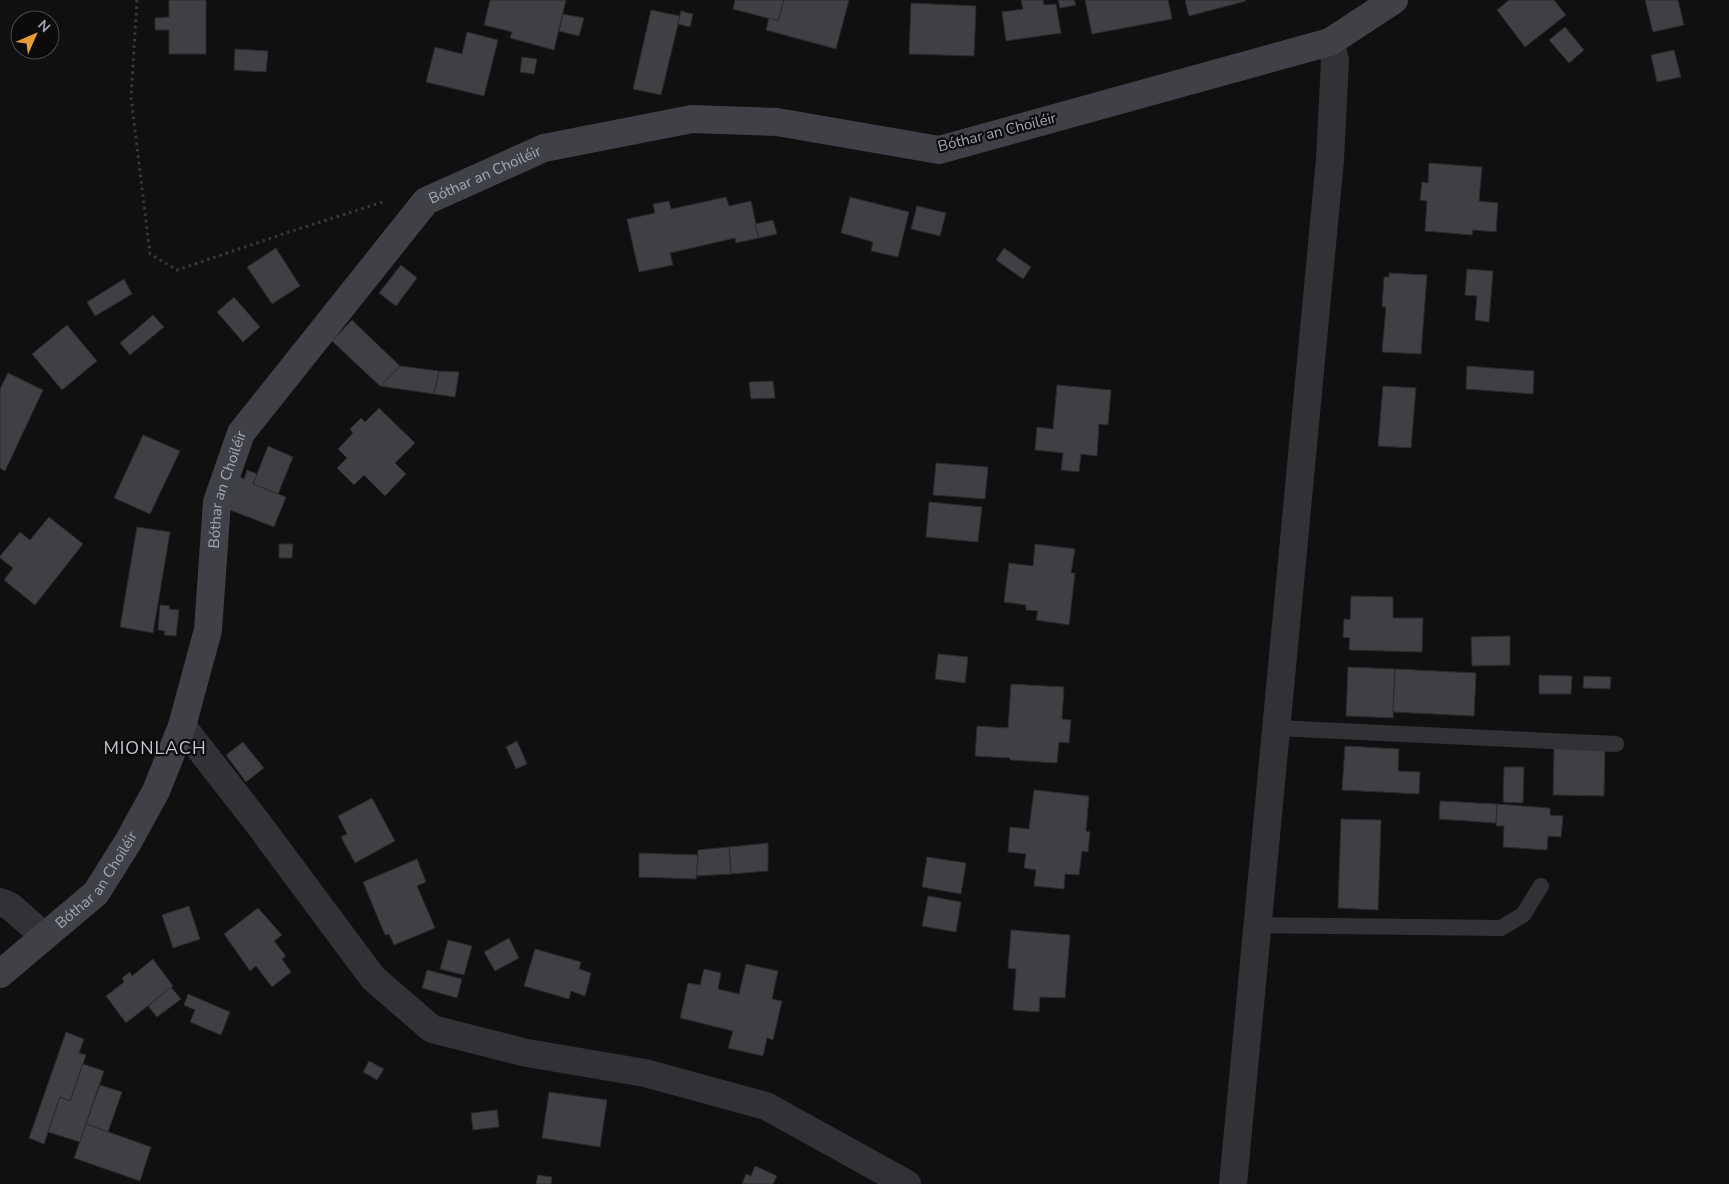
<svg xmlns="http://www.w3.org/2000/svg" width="1729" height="1184" viewBox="0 0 1729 1184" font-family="'Nunito Sans',sans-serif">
<rect width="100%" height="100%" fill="#101011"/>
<g fill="#3f4044" stroke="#2a2a2d">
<path d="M169 0H206V54H169V30H155V18L169 17Z"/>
<path d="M490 0H566L554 50 510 38 512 32 484 25Z"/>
<path d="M735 0H784L778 21 733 9Z"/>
<path d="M784 0H849L836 49 766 30 769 18 778 21Z"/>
<path d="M1021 0H1043L1044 5 1056 4 1061 33 1006 41 1002 12 1023 9Z"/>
<path d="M1058 0H1074L1076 5 1060 8Z"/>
<path d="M1085 0H1168L1172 19 1092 34Z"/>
<path d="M1185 0H1245L1246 1 1189 16Z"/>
<path d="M1509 0H1554L1566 15 1525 47 1497 10Z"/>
<path d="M1645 0H1678L1684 25 1653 32Z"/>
<path d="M911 3 976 6 974 56 909 54Z"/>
<path d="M651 10 680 16 661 95 633 89Z"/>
<path d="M681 11 693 14 690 27 678 24Z"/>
<path d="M563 14 584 18 579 36 559 31Z"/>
<path d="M1565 27 1584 50 1569 63 1549 40Z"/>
<path d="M467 32 498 40 484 96 426 82 435 47 462 54Z"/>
<path d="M235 49 268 51 266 72 234 70Z"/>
<path d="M1674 50 1681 77 1657 82 1651 55Z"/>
<path d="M522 57 537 59 534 74 520 72Z"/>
<path d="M1429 163 1482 167 1479 201 1498 203 1496 232 1473 230 1472 235 1425 231 1427 201 1420 200 1422 182 1428 183Z"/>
<path d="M726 197 729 206 751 201 759 238 736 243 735 238 670 253 673 265 639 272 627 219 655 213 653 204 669 201 671 209Z"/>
<path d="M850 197 909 212 898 257 871 251 873 242 841 233Z"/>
<path d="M917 206 946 213 940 236 911 229Z"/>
<path d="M773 220 777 234 759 238 755 224Z"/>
<path d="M276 248 300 286 272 304 247 267Z"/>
<path d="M1004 248 1031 267 1023 279 996 260Z"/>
<path d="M401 265 417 278 396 306 379 293Z"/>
<path d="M1467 269 1493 271 1489 322 1475 320 1477 296 1465 295Z"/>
<path d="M1389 273 1427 275 1421 354 1382 352 1386 307H1382L1384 277H1389Z"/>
<path d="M124 279 132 294 95 316 87 302Z"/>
<path d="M234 297 260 327 243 342 217 312Z"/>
<path d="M153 315 164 327 130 355 120 343Z"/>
<path d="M352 320 400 366 380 386 332 341Z"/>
<path d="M67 325 97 361 62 390 32 354Z"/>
<path d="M400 366 439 371 434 394 380 386Z"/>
<path d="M1467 366 1534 371 1533 394 1466 389Z"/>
<path d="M439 371 459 372 455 397 434 394Z"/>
<path d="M8 373 43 390 5 471 0 468V389Z"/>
<path d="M773 381 775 398 751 399 749 382Z"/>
<path d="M1057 385 1111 390 1108 425 1099 424 1097 456 1081 454 1079 472 1061 470 1063 453 1035 450 1037 427 1053 429Z"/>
<path d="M1383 386 1416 388 1411 448 1378 446Z"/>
<path d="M379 408 415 443 395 463 406 474 385 496 364 475 354 485 337 468 347 458 338 449 353 433 350 429 361 418 365 422Z"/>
<path d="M143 435 180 451 150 514 114 498Z"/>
<path d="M268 446 293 457 278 494 253 484Z"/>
<path d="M936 463 988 467 985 499 933 495Z"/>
<path d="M247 470 257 474 253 484 286 497 274 527 225 508 238 476 244 479Z"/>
<path d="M929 502 982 507 978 542 926 537Z"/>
<path d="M49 517 83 544 35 605 4 580 13 568 0 558V556L20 532 30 540Z"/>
<path d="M137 527 170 532 153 633 120 627Z"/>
<path d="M279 544H293L292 558H279Z"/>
<path d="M1035 544 1075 549 1071 573H1075L1069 625 1036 620 1038 611 1026 610V605L1004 602 1009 563 1033 566Z"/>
<path d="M1351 596 1393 597V618H1423L1422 652 1349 650 1350 638 1343 637 1344 619 1350 620Z"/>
<path d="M160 605 170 606 169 609 179 610 176 636 164 635 165 631 158 630Z"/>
<path d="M1510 636V665L1472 666 1471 637Z"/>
<path d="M938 654 968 657 965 683 935 679Z"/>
<path d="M1348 667 1395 669 1393 718 1346 716Z"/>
<path d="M1395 669 1476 673 1474 716 1393 712Z"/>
<path d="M1539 675 1572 676 1571 694H1539Z"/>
<path d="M1584 676 1611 677 1610 689 1583 688Z"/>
<path d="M1011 684 1064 687 1062 719 1071 720 1069 743 1059 742 1057 763 1010 760V758L975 756 977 726 1008 728Z"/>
<path d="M517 741 527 764 516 769 506 747Z"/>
<path d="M243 742 264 768 246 782 226 755Z"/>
<path d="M1345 746 1399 749 1398 771 1420 772 1419 794 1342 790Z"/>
<path d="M1554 748 1605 750 1604 796 1553 795Z"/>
<path d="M1504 767H1524L1523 803 1503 802Z"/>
<path d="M1034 790 1089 796 1086 831 1090 832 1088 852 1082 851 1079 875 1065 874 1064 889 1034 886 1036 870 1024 868 1026 854 1008 852 1010 827 1029 829Z"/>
<path d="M372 798 395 841 355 863 341 837 347 834 338 816Z"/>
<path d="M1440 801 1497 804 1496 823 1439 819Z"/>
<path d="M1497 804 1550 808V815L1563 816 1561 837 1548 836 1547 850 1503 847 1504 826H1496Z"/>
<path d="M1341 819 1381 820 1378 910 1338 908Z"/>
<path d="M768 843V871L731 874 729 847Z"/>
<path d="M729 847 731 874 696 876 698 850Z"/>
<path d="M639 853 698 855 696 879 639 877Z"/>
<path d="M927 857 966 863 961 894 922 887Z"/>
<path d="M417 859 426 882 417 886 435 928 394 945 389 934 385 935 363 882Z"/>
<path d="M928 896 961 902 956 932 922 926Z"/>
<path d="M189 906 200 939 173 948 162 915Z"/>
<path d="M258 908 282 935 274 941 286 956 282 959 291 972 272 987 256 966 250 971 224 934Z"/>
<path d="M1011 930 1070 935 1065 998 1040 997 1039 1012 1013 1010 1016 969 1008 968Z"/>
<path d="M509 938 519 958 495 971 484 952Z"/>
<path d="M448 940 472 946 464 975 440 969Z"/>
<path d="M535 949 581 962 579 969 591 973 585 996 571 991 569 999 524 986Z"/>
<path d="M153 959 173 986 126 1023 106 996 124 982 122 978 130 972 132 976Z"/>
<path d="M746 964 778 971 772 999 782 1001 773 1040 767 1038 763 1056 728 1048 733 1031 680 1018 688 983 700 985 704 969 721 973 718 989 739 994Z"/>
<path d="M427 970 462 979 457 998 422 988Z"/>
<path d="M171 987 181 999 157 1017 148 1006Z"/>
<path d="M188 994 230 1012 221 1035 190 1022 195 1010 184 1005Z"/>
<path d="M66 1032 84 1039 79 1053 86 1055 70 1101 60 1097 44 1144 29 1138Z"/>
<path d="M369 1061 384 1069 377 1080 363 1072Z"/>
<path d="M83 1064 104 1071 80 1142 48 1132 60 1097 70 1101Z"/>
<path d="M100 1085 122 1092 108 1132 86 1124Z"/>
<path d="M549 1092 607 1100 600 1147 542 1138Z"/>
<path d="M497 1110 499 1127 473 1130 471 1113Z"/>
<path d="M86 1124 151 1147 140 1181 74 1158Z"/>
<path d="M755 1166 777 1176 773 1184H742L746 1174 751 1176Z"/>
<path d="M538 1175 552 1177 551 1184H536Z"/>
</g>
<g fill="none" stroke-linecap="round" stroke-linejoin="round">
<path stroke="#37393d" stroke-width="3" stroke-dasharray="2.5 4" stroke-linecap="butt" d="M137 0 131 97 150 254 177 270 289 232 386 201"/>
<g stroke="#313236" stroke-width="16">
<path d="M1276 728 1616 744"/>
<path d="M1257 925 1501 928 1523 915 1541 886"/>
</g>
<g stroke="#313236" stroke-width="28">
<path d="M182 726 257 822 373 978 432 1029 527 1053 645 1073 766 1106 907 1184"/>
<path d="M0 902 10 906 44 936"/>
<path d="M1233 1184 1330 160 1335 60 1330 42"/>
</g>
<path stroke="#3f4146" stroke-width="28" id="s1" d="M0 974 96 893 128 842 156 791 182 726 208 630 217 502 241 433 426 201 544 148 692 119 777 122 939 150 1330 42 1394 0"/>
</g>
<g text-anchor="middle" stroke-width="4.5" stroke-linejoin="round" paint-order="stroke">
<g font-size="15" fill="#a2a8b1" stroke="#0b0b0c">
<text transform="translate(997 132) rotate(-14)" y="5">Bóthar an Choiléir</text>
<text dy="5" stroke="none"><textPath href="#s1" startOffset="976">Bóthar an Choiléir</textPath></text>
<text dy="5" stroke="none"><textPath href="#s1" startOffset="556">Bóthar an Choiléir</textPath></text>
<text dy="5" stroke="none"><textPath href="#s1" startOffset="136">Bóthar an Choiléir</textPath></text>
</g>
<g font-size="18" letter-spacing="1" fill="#c2c6ce" stroke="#0b0b0c">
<text x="155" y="754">MIONLACH</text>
</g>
</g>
<g transform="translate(35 35) rotate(45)"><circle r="24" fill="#0b0b0c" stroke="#474a4e"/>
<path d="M0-4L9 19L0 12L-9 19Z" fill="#e79b32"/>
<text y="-8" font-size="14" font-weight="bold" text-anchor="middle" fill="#a2a8b1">N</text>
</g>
</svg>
